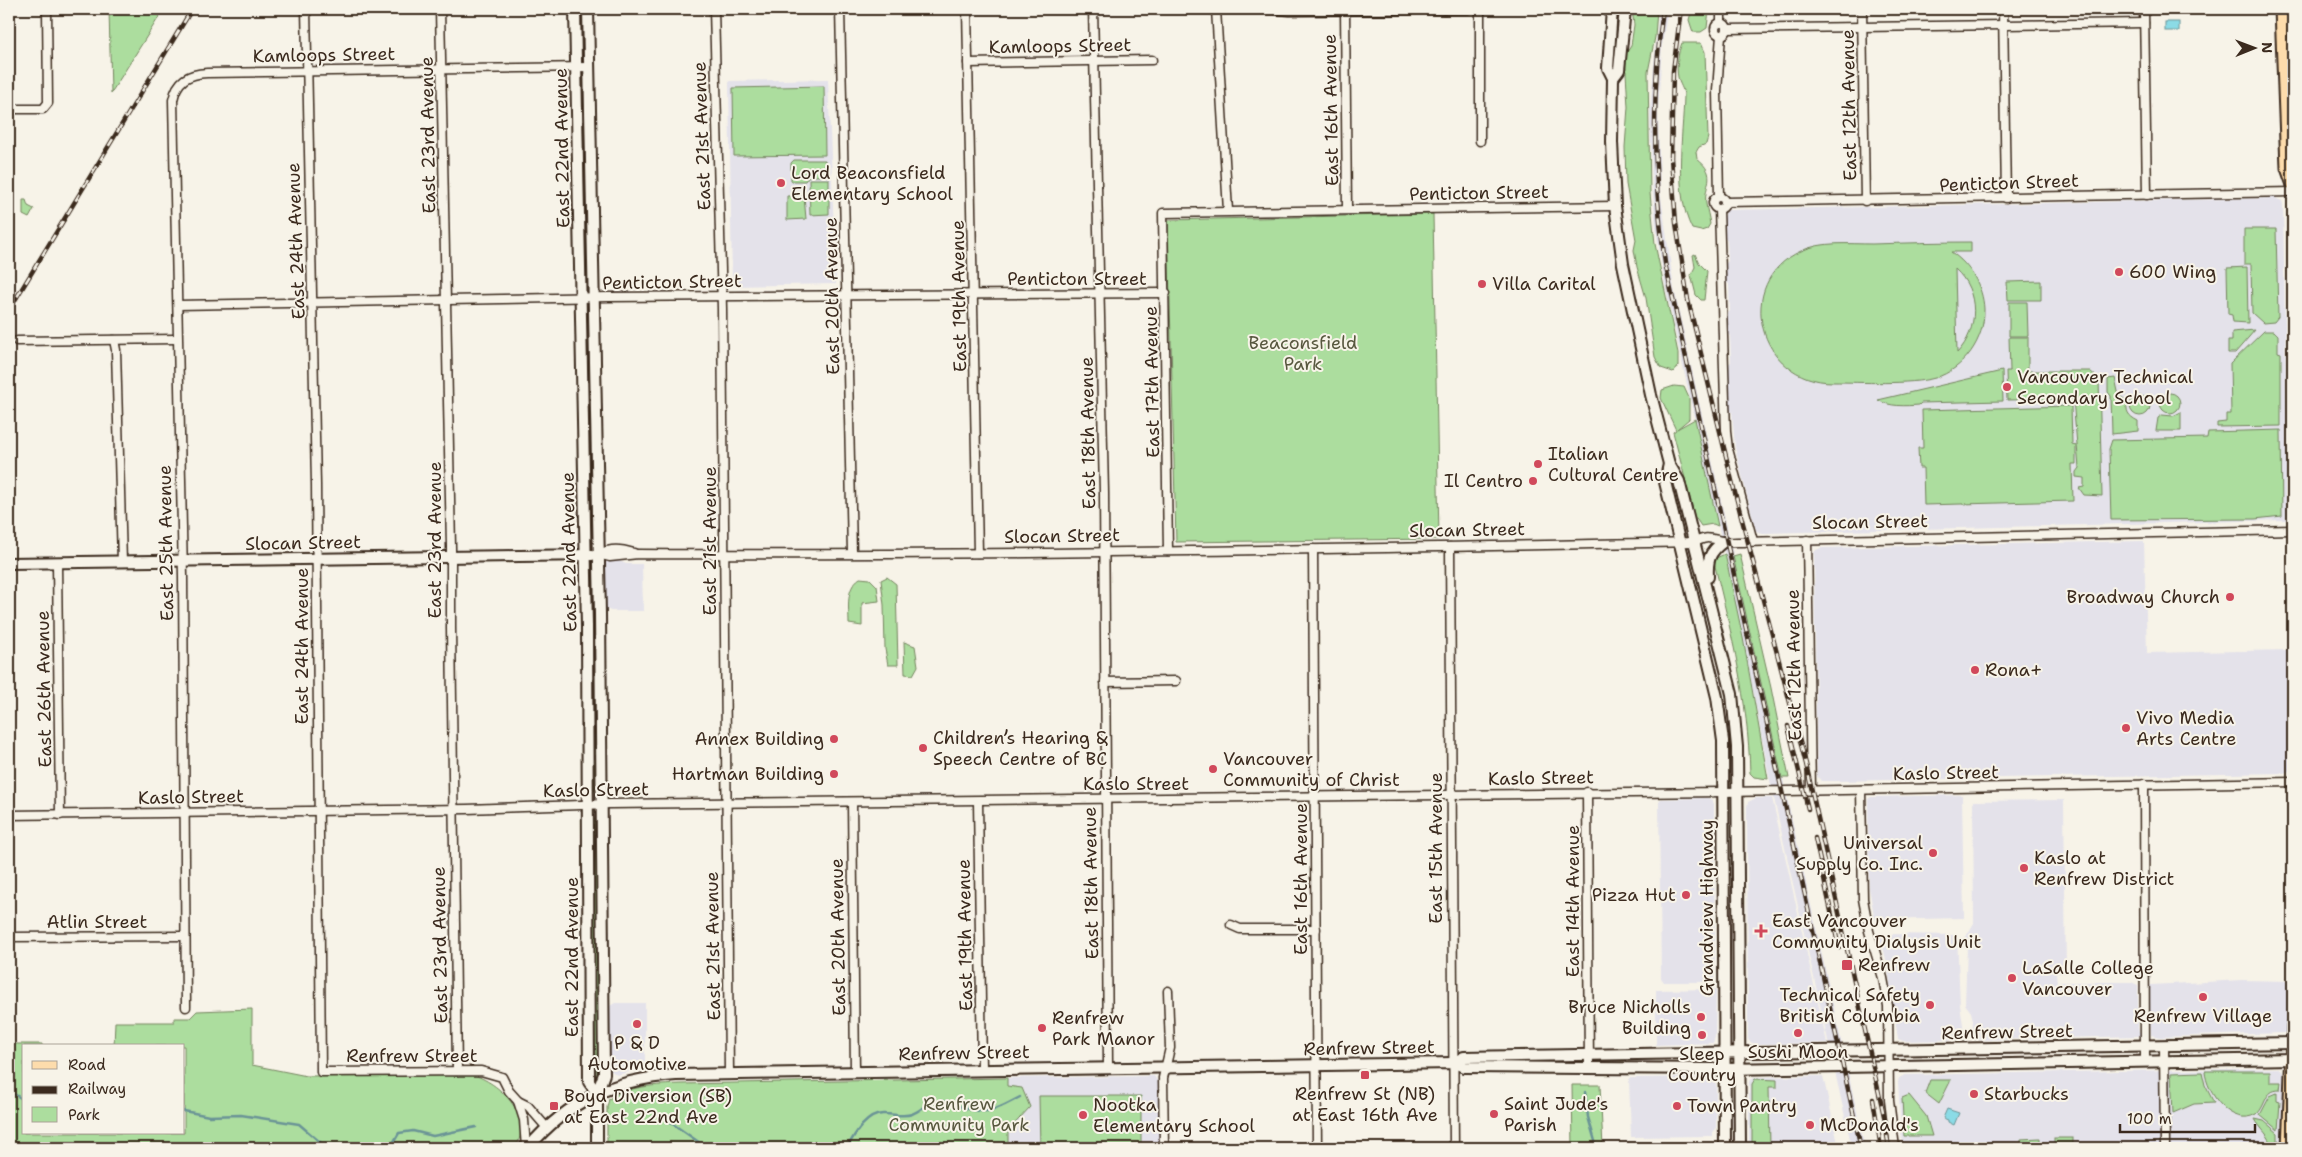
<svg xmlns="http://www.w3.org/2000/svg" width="2302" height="1157" viewBox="0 0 2302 1157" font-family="'Shantell Sans',sans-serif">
<rect width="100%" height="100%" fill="#f7f3e8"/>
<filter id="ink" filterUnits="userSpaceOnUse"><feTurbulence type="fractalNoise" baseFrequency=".02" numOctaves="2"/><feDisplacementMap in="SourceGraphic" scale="10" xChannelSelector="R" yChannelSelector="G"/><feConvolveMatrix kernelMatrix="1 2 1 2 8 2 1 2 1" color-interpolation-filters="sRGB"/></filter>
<g filter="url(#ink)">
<g fill="#e4e2ea">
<path d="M1659 9H1668L1662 45 1658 111 1660 189 1674 289 1865 1148H1852L1769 776 1743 638 1666 290 1657 236 1652 184 1650 110Z"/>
<path d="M828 79 836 284 732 286 729 81Z"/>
<path d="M2275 198 2282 201 2283 204 2288 513 2286 520 1763 533 1756 531 1735 448 1732 412 1728 408 1727 365 1731 362 1730 336 1727 333V314L1730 311 1729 284 1725 281V264L1728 261 1727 240 1724 236V217L1727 210Z"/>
<path d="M2144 541 2147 653 2289 650 2291 766 2289 771 2284 773 1834 781H1821L1817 776 1814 553 1816 550 1821 548Z"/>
<path d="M608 560H617L626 564H642L643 611H611L606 609 605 581 603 576 604 565Z"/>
<path d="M1962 795 1964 918 1875 920 1869 888 1868 799 1871 797Z"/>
<path d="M1756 798H1772L1827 1043 1754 1044 1749 1041 1748 1038 1747 807 1748 802Z"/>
<path d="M1661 799 1708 798 1712 800 1714 804 1715 979 1711 982H1664L1661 978 1659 801Z"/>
<path d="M2064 800 2066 973H2056L2057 982H2131L2138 985V1028L2141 1036 1975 1040 1972 1036 1973 1020 1971 1012 1965 1004 1967 947 1964 940 1974 923 1973 801Z"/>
<path d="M1886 934 1957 935 1960 1005 1963 1025V1037L1960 1040 1903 1041 1898 1039 1888 968 1884 951 1879 943 1880 937Z"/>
<path d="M2242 980 2288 981 2287 1029 2284 1033 2160 1037 2151 1035 2149 988 2151 985Z"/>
<path d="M1716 989 1715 1037 1713 1043 1656 1045V990Z"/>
<path d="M615 1003H645V1068L617 1075 609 1069 608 1007Z"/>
<path d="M2280 1068 2284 1075 2282 1148H1902L1898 1082 1899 1078 1905 1075Z"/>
<path d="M1154 1076 1158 1082 1159 1148H1008L1007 1078Z"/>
<path d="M1823 1076 1839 1148H1749V1081L1755 1077Z"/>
<path d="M1712 1077 1716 1084V1129L1713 1132V1136L1631 1137 1629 1078Z"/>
</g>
<g fill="#acdd9e" stroke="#74845e" fill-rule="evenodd">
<path d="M109 9H164L111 93Z"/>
<path d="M579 9H584L583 52 580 51Z"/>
<path d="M1632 9H1657L1655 37 1648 72 1650 193 1655 244 1678 353V366L1673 372 1661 368 1655 357 1646 298 1637 267 1634 250 1636 240 1626 184 1625 147 1628 107 1625 55 1631 46 1634 25Z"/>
<path d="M1692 9H1709L1707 28 1701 32H1693L1689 20Z"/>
<path d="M1682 43H1701L1705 52 1708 137 1706 144 1699 147 1696 152 1697 159C1719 176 1703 184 1706 204 1707 210 1709 217 1710 224L1707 229 1701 231 1692 229C1673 191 1683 138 1684 96 1684 89 1679 84 1678 77 1676 67 1678 52 1682 43Z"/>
<path d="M584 80 585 82 591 285H586L581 83Z"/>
<path d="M824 86 825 155 734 156 733 88Z"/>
<path d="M794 160H825V170L820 176H809L805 181H791V163Z"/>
<path d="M809 179H829V214L810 215Z"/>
<path d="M787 196H804L806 219 787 220Z"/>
<path d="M23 200H26L28 206 34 209 29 218 23 215Z"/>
<path d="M1433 214 1439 539 1176 542 1168 220Z"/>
<path d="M2244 229H2276L2278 317 2274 322 2263 323 2252 313 2251 264H2244Z"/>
<path d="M1971 242V252H1951C1970 265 1983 286 1984 309 1985 340 1964 369 1935 378 1910 385 1860 382 1833 382 1758 382 1732 282 1801 251 1822 241 1849 244 1872 244 1905 243 1938 242 1971 242ZM1955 269C1980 291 1979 330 1957 353Z"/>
<path d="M1695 254 1699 263 1707 271 1704 300H1701L1696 295 1691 275 1695 267 1693 255Z"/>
<path d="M2247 267 2248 323 2233 322 2232 315 2228 314 2227 268Z"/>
<path d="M2041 281V300H2008L2007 282Z"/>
<path d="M2009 302H2027L2028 336H2009Z"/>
<path d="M588 310H590L593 540 590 538 587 312Z"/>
<path d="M2255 330 2235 353H2228V341H2232V332Z"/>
<path d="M2264 331H2274L2278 335V352L2281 353V426L2217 427V423L2226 422V414H2231L2230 364Z"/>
<path d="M2009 337H2028V371H2090L2099 379 2102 496 2084 495 2079 488 2084 487V478L2076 477V472L2079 468 2073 399 2007 400 2006 371H2010Z"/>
<path d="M2002 371 2003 401 1921 403 1919 405C1906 406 1889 407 1878 400Z"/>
<path d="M2115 378 2119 396 2128 401C2125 411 2128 416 2138 421V431L2112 434 2111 396 2108 392V379Z"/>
<path d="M1674 386 1684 387 1689 398V419L1677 429 1695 419 1718 526 1713 524 1701 526 1695 517 1673 432 1676 430 1661 398 1662 390Z"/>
<circle cx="2170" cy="403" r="10"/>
<circle cx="2140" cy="406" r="10"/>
<path d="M2071 406 2072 444 2076 445V464H2072L2073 501 1924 505 1923 468H1919L1918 448H1923L1922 410Z"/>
<path d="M2181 412V431H2156L2158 418 2162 415 2173 416Z"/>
<path d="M2281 430 2282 516 2255 519 2111 520 2109 449 2112 440 2207 438 2208 432Z"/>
<path d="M1725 554 1743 638 1768 779 1754 777 1750 773C1748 699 1732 636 1715 566L1716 558Z"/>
<path d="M1740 554 1771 688 1789 778H1782L1733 556Z"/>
<path d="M887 577 896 584 898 665H888L885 649 884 605 881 580Z"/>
<path d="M860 578 870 579 877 586 879 601 862 603V626L849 624C849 608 845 588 860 578Z"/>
<path d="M591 620 596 627 595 791 592 789Z"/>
<path d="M904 642 915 646 918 666 913 675 905 674Z"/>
<path d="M594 819 597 820 599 1026 597 1075 594 1014 592 821Z"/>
<path d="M252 1009V1065L307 1076 474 1075C503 1085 534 1118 515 1148H9V1028H13V1044H42V1046H24V1133H184V1046H114L115 1022H174V1018H190L197 1011Z"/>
<path d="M2205 1071H2270V1082H2281L2280 1090C2264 1090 2267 1104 2257 1114 2232 1128 2206 1093 2205 1071Z"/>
<path d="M2202 1072 2205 1085 2214 1103 2194 1104 2173 1113 2171 1073Z"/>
<path d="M1007 1078V1086L1022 1088 1030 1107 1008 1131V1148H607V1107L609 1099C626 1086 658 1085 680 1084Z"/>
<path d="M1755 1079 1777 1080V1087H1769L1770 1148H1752V1084Z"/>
<path d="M1930 1080H1951L1939 1104 1925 1093Z"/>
<path d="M1572 1085H1600L1603 1148H1573Z"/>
<path d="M2277 1093V1101L2280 1102 2278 1130 2260 1115 2270 1096Z"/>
<path d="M1909 1095 1926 1116 1932 1136H1904L1902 1098Z"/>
<path d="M1039 1096H1141V1148H1040Z"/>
<path d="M2255 1119 2264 1121 2278 1133V1148H2273C2270 1135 2260 1129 2255 1119Z"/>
<path d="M2040 1138V1148H2021V1139Z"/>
<rect x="2054" y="1138" width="19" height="10"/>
</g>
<g fill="#8bdbe6" stroke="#6b9496">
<rect x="2165" y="22" width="14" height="9"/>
<path d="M1947 1109 1959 1113 1954 1125 1948 1122V1120L1943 1118Z"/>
</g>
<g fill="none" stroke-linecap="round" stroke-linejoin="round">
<g stroke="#6b9496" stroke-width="2.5">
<path d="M9 1091 24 1100"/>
<path d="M1585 1092 1588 1117 1597 1148"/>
<path d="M184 1111 209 1116 241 1115 299 1124 327 1148"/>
<path d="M670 1122 703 1145 713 1148"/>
<path d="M334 1148 392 1145 399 1133 413 1131 433 1136 476 1127"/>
<path d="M847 1148C854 1135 867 1112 885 1114 894 1114 904 1117 912 1114 923 1110 927 1101 940 1101 947 1101 955 1105 962 1107 989 1116 997 1109 1020 1097"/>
</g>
<defs>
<g id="street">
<path d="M306 9 316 484 321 1072 481 1071 502 1077 509 1091 518 1101 528 1106 547 1128"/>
<path d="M440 9 451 547V628L457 1071"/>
<path d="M714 9 722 308 729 1073"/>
<path d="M840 9 852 553"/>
<path d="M967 9 978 553"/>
<path d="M1093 9 1104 492 1108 1067"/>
<path d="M1216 9 1228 211"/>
<path d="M1268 9 1290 11 1468 9"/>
<path d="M1480 9V141"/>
<path d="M1721 9V22"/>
<path d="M1862 9 1865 201"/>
<path d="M2003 9 2006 198"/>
<path d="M2144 9 2147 195"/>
<path d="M1345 10 1347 209"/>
<circle cx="1721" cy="29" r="6"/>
<path d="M2282 26H2293"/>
<path d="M1727 29 2144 23"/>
<path d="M968 63 1152 60"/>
<path d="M9 109H43L48 103 47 9"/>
<path d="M1719 197 1717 91 1721 35"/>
<circle cx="1719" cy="203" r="6"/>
<path d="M1725 202 2293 192"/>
<path d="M1719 209 1726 432 1728 449 1753 541"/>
<path d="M178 305 609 297 1166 293"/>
<path d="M114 340 116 350 122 562"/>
<path d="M17 341 177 339"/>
<path d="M1807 540 1811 790"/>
<path d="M1450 547 1454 1148"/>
<path d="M1313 549 1317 1148"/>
<path d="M1168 551 1163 213 1615 206"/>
<path d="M598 554 610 557 638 554C991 556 1343 549 1695 542 1707 536 1709 538 1722 541 1728 543 1736 542 1742 542L2293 530"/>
<path d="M598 554C612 548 620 549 634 553"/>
<path d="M57 563 60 815"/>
<path d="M1105 682 1176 681"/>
<path d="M2144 784 2145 1061"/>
<path d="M1861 790 1863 899 1869 931 1883 978 1888 1006 1889 1100 1895 1148"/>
<path d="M1587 792 1589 1069"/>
<path d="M978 801 982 1069"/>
<path d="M852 802 855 1071"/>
<path d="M9 815 467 809 610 804 1723 792 2293 782"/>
<path d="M1231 925 1240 929H1316"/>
<path d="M9 937 185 936"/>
<path d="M186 1007 183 576 173 100C177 80 188 74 207 73L589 67"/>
<path d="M2164 1045 2165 1148"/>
<path d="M518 1101 524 1120 526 1148"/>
<path d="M1164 1148 1163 1078 1170 1048 1168 991"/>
</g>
<g id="secondary">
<path d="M575 9 587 627 589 1082 597 1093"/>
<path d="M588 9 600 614 604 1074 597 1093V1148"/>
<path d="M1612 9 1608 68 1613 78 1612 142 1615 206 1623 264 1651 395 1669 464 1679 481 1732 694 1737 747 1740 1148"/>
<path d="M1613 78 1619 70 1625 9"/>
<path d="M1669 464 1665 482 1717 697 1723 741 1725 1148"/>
<path d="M9 563 592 555"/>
<path d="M1708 577C1707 561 1709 552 1723 542"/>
<path d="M1453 1063 1464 1057 2293 1043"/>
<path d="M528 1148C568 1101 614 1079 676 1075L1453 1063 1465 1067 1724 1069 2293 1059"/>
</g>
<g id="primary">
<path d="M2281 9 2287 168 2293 185"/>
<path d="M2288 1148 2293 1025"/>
</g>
</defs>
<use href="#street" stroke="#3b2a1e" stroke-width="11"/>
<use href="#secondary" stroke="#3b2a1e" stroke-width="14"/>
<use href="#primary" stroke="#3b2a1e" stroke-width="15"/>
<use href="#street" stroke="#f7f3e8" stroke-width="8"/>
<use href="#secondary" stroke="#f7f3e8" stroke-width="10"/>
<use href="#primary" stroke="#fddcac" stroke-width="11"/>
<defs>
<g id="rail">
<path d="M1663 9C1651 94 1653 178 1665 263L1861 1148"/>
<path d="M1681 9 1673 71 1671 158 1676 223 1688 300 1734 489 1806 764 1884 1116 1889 1148"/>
<path d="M9 310 192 9"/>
<path d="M1788 726 1808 809"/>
<path d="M1815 838 1839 948"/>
<path d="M1873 1099 1881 1148"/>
</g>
</defs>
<use href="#rail" stroke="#3b2a1e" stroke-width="4.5"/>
<use href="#rail" stroke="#f7f3e8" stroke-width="2.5" stroke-dasharray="8" stroke-linecap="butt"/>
</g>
</g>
<g fill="#d1495b" stroke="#f7f3e8" stroke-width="2">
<circle cx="781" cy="183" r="5"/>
<circle cx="2119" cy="272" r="5"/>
<circle cx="1482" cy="284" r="5"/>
<circle cx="2007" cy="387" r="5"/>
<circle cx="1538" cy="464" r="5"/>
<circle cx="1533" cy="481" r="5"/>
<circle cx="2230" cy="597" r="5"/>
<circle cx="1975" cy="670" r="5"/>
<circle cx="2126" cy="728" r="5"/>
<circle cx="834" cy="739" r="5"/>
<circle cx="923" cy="748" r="5"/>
<circle cx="1213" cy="769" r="5"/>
<circle cx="834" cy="774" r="5"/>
<circle cx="1933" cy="853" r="5"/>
<circle cx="2024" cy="868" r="5"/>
<circle cx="1686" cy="895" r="5"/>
<path d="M1758.5 923.5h5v5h5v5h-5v5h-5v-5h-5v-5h5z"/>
<rect x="1841" y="959" width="12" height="12" rx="2.5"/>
<circle cx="2012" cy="978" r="5"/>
<circle cx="2203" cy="997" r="5"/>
<circle cx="1930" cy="1005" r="5"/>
<circle cx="1701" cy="1017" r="5"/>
<circle cx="637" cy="1024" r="5"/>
<circle cx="1042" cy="1028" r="5"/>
<circle cx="1798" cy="1033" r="5"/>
<circle cx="1702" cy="1035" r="5"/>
<rect x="1360" y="1070" width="10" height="10" rx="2.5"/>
<circle cx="1974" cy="1094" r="5"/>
<rect x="549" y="1101" width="10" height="10" rx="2.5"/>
<circle cx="1677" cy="1106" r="5"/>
<circle cx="1494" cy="1114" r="5"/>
<circle cx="1083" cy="1115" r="5"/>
<circle cx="1810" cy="1125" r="5"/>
</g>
<g text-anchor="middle" stroke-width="4" stroke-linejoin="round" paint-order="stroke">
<g font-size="18" fill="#3b2a1e" stroke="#f7f3e8">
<text transform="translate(1060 46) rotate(-1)" y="6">Kamloops Street</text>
<text transform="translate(324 55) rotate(-1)" y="6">Kamloops Street</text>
<text transform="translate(1849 105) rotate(-91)" y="6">East 12th Avenue</text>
<text transform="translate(1331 110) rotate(-91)" y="6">East 16th Avenue</text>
<text transform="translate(428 135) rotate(-91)" y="6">East 23rd Avenue</text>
<text transform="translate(702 136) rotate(-92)" y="6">East 21st Avenue</text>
<text transform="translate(562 148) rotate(-91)" y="6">East 22nd Avenue</text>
<text transform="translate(2009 183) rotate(-2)" y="6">Penticton Street</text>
<text transform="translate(1479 193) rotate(-1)" y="6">Penticton Street</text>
<text transform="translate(296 241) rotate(-92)" y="6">East 24th Avenue</text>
<text x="1077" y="285">Penticton Street</text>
<text transform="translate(672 282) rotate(-1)" y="6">Penticton Street</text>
<text transform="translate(832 296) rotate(-91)" y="6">East 20th Avenue</text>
<text transform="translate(959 296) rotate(-91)" y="6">East 19th Avenue</text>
<text transform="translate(1152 382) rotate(-91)" y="6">East 17th Avenue</text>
<text transform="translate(1088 433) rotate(-91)" y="6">East 18th Avenue</text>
<text transform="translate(1870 522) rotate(-1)" y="6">Slocan Street</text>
<text transform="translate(1467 530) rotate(-1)" y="6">Slocan Street</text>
<text transform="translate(1062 536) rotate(-1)" y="6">Slocan Street</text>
<text transform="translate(435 540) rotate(-90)" y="6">East 23rd Avenue</text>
<text transform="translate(710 541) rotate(-90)" y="6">East 21st Avenue</text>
<text transform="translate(166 543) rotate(-91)" y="6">East 25th Avenue</text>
<text transform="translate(303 543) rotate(-1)" y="6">Slocan Street</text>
<text transform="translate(569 552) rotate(-91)" y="6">East 22nd Avenue</text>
<text transform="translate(302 646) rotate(-90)" y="6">East 24th Avenue</text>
<text transform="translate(1794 665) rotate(-91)" y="6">East 12th Avenue</text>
<text transform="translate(44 689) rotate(-91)" y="6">East 26th Avenue</text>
<text transform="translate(1946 773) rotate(-1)" y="6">Kaslo Street</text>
<text transform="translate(1541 778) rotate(-1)" y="6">Kaslo Street</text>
<text x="1136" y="790">Kaslo Street</text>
<text transform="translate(596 790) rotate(-1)" y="6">Kaslo Street</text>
<text transform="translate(191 797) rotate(-1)" y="6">Kaslo Street</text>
<text transform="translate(1436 848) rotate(-90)" y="6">East 15th Avenue</text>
<text transform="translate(1301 879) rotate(-90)" y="6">East 16th Avenue</text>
<text transform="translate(1091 883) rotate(-91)" y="6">East 18th Avenue</text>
<text transform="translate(1573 901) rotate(-90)" y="6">East 14th Avenue</text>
<text transform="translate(1707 908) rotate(-90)" y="6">Grandview Highway</text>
<text x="97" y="928">Atlin Street</text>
<text transform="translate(965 935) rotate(-91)" y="6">East 19th Avenue</text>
<text transform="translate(838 937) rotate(-91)" y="6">East 20th Avenue</text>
<text transform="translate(440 945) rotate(-91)" y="6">East 23rd Avenue</text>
<text transform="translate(713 946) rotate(-91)" y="6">East 21st Avenue</text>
<text transform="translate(572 957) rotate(-90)" y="6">East 22nd Avenue</text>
<text transform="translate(2007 1032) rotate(-1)" y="6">Renfrew Street</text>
<text transform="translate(1369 1048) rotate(-1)" y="6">Renfrew Street</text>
<text transform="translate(964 1053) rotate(-1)" y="6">Renfrew Street</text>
<text x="412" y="1062">Renfrew Street</text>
</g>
<g font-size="18" fill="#3b2a1e" stroke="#f7f3e8" text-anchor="start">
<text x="791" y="179">Lord Beaconsfield<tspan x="791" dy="21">Elementary School</tspan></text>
<text x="2129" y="278">600 Wing</text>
<text x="1492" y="290">Villa Carital</text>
<text x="2017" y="383">Vancouver Technical<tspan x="2017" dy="21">Secondary School</tspan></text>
<text x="1548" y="460">Italian<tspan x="1548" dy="21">Cultural Centre</tspan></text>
<text x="1523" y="487" text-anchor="end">Il Centro</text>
<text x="2220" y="603" text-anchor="end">Broadway Church</text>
<text x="1985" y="676">Rona+</text>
<text x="2136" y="724">Vivo Media<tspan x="2136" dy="21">Arts Centre</tspan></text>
<text x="933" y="744">Children’s Hearing &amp;<tspan x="933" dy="21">Speech Centre of BC</tspan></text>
<text x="824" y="745" text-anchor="end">Annex Building</text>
<text x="1223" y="765">Vancouver<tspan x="1223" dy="21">Community of Christ</tspan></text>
<text x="824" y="780" text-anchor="end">Hartman Building</text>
<text x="1923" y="849" text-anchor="end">Universal<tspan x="1923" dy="21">Supply Co. Inc.</tspan></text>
<text x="2034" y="864">Kaslo at<tspan x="2034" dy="21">Renfrew District</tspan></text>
<text x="1676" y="901" text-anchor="end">Pizza Hut</text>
<text x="1772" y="927">East Vancouver<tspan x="1772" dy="21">Community Dialysis Unit</tspan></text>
<text x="1858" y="971">Renfrew</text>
<text x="2022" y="974">LaSalle College<tspan x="2022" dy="21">Vancouver</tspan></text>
<text x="1920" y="1001" text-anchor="end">Technical Safety<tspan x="1920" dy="21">British Columbia</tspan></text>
<text x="1691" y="1013" text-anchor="end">Bruce Nicholls<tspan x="1691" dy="21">Building</tspan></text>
<text x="2203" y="1022" text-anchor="middle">Renfrew Village</text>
<text x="1052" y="1024">Renfrew<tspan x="1052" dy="21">Park Manor</tspan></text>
<text x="637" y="1049" text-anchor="middle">P &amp; D<tspan x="637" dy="21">Automotive</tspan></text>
<text x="1798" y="1058" text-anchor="middle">Sushi Moon</text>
<text x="1702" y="1060" text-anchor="middle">Sleep<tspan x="1702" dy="21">Country</tspan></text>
<text x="1365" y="1100" text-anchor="middle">Renfrew St (NB)<tspan x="1365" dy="21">at East 16th Ave</tspan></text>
<text x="1984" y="1100">Starbucks</text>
<text x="564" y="1102">Boyd Diversion (SB)<tspan x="564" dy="21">at East 22nd Ave</tspan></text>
<text x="1504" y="1110">Saint Jude's<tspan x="1504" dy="21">Parish</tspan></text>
<text x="1093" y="1111">Nootka<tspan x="1093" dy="21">Elementary School</tspan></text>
<text x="1687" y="1112">Town Pantry</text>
<text x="1820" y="1131">McDonald's</text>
</g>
<g font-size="18" fill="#57573e" stroke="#f7f3e8">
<text x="1303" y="349">Beaconsfield<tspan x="1303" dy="21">Park</tspan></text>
<text x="959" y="1110">Renfrew<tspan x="959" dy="21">Community Park</tspan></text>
</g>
</g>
<rect width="2302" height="1157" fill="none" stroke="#f7f3e8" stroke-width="30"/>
<rect x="15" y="15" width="2272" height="1127" fill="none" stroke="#3b2a1e" stroke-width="2" filter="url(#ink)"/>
<rect x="22" y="1044" width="162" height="90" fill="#f7f3e8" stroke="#aca397"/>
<rect x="32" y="1061" width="25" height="8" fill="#fddcac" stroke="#aca397"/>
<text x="68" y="1070" font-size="15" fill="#3b2a1e">Road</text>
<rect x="32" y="1086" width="25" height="8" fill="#3b2a1e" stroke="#aca397"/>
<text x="68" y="1094" font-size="15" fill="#3b2a1e">Railway</text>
<rect x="32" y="1107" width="25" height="15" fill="#acdd9e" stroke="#aca397"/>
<text x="68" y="1120" font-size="15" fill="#3b2a1e">Park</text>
<g transform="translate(2254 48) rotate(89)" stroke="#f7f3e8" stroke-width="4" paint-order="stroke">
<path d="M0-4L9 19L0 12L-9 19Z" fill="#3b2a1e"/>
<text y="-8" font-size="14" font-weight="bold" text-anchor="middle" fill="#3b2a1e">N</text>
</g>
<path d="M2120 1124v8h135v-8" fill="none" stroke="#3b2a1e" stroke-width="2.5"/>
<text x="2127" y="1124" font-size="15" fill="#3b2a1e" stroke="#f7f3e8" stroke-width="4" paint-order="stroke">100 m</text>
</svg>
